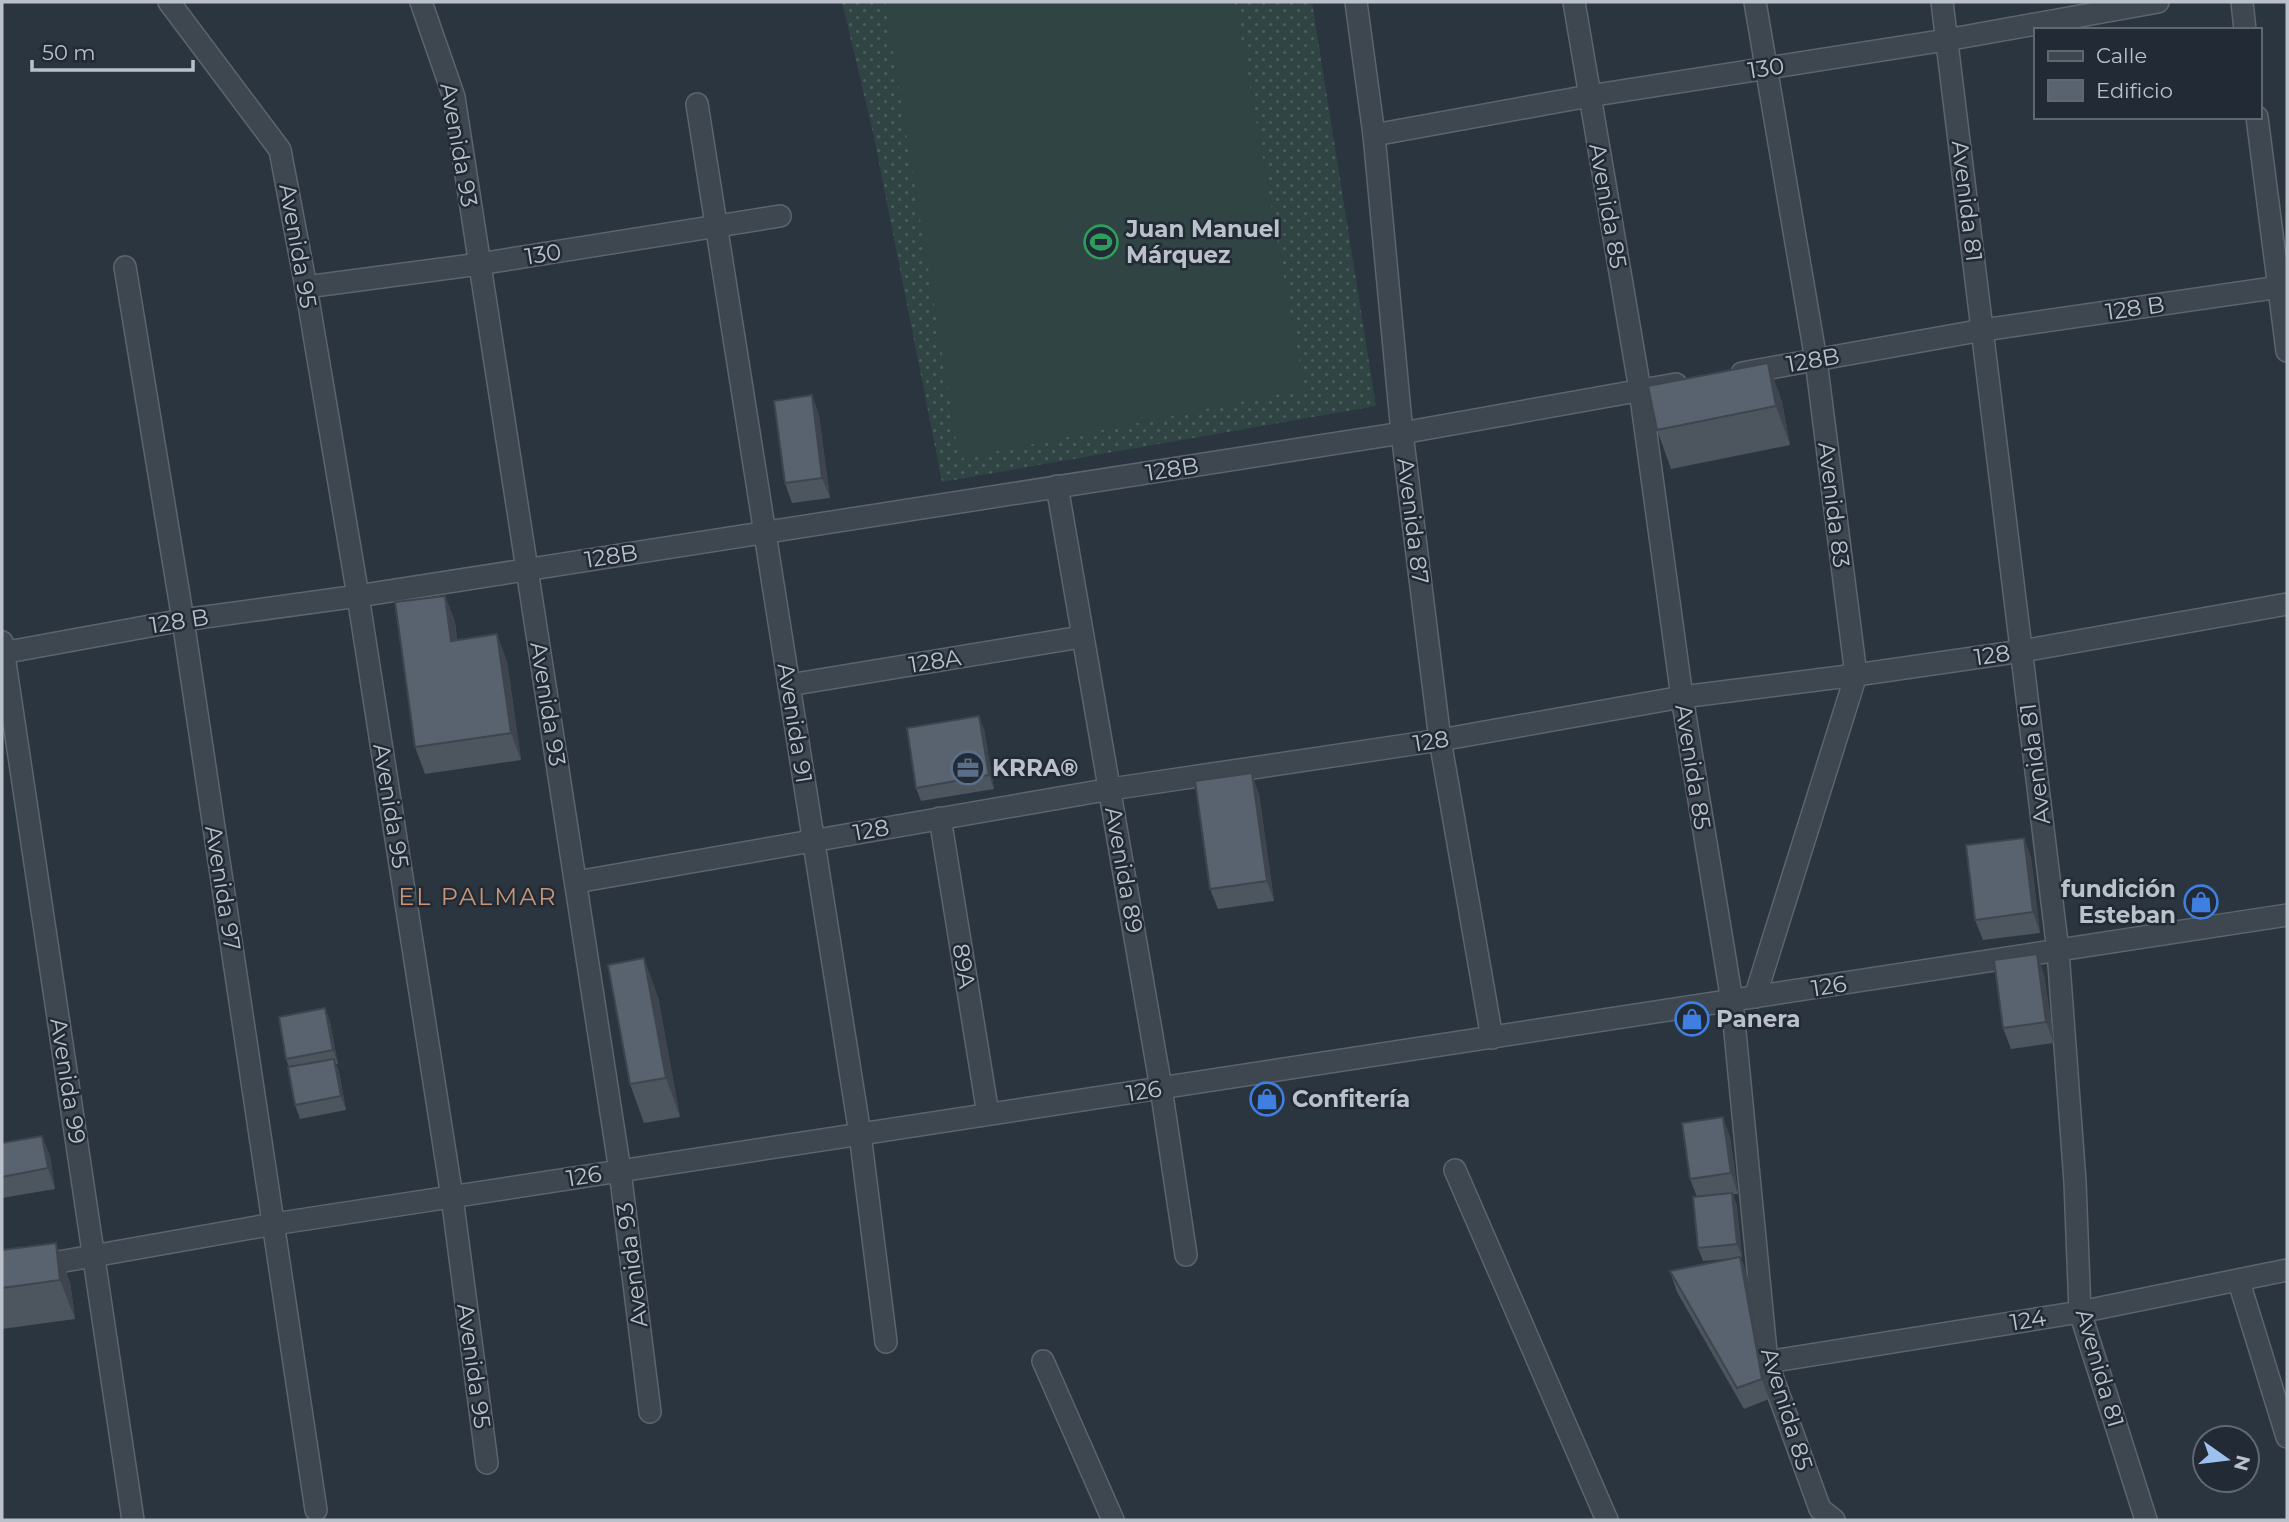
<svg xmlns="http://www.w3.org/2000/svg" width="2289" height="1522" viewBox="0 0 2289 1522" font-family="Montserrat,sans-serif">
<defs>
<pattern id="grass-dots" width="8" height="8" patternUnits="userSpaceOnUse" patternTransform="scale(1.75)"><rect width="8" height="8" fill="#2f4443"/><path d="M2 2h.1M6 6h.1" fill="none" stroke="#4b5d5d" stroke-width="1.8" stroke-linecap="round"/></pattern>
</defs>
<rect width="100%" height="100%" fill="#2a3540"/>
<path fill="url(#grass-dots)" d="M842 2H1312L1376 406 942 482 874 137Z"/>
<path fill="#2f4443" d="M885 2H1235L1304 389 959 459Z"/>
<g fill="none" stroke-linecap="round" stroke-linejoin="round">
<defs>
<g id="minor">
<path d="M169 2 280 150 306 287 358 596 452 1197 487 1463"/>
<path d="M421 2 454 97 620 1171 650 1412"/>
<path d="M1356 2 1374 135 1402 433 1440 740 1492 1038"/>
<path d="M1574 2 1640 390 1682 697 1732 1001 1767 1362 1820 1509 1834 1520"/>
<path d="M1942 2 2058 951 2075 1182 2080 1312 2146 1520"/>
<path d="M2242 2 2245 30"/>
<path d="M697 104 860 1134 886 1342"/>
<path d="M2257 117 2287 351"/>
<path d="M1374 135 1589 96 1946 40 2158 2"/>
<path d="M125 267 183 620 316 1510"/>
<path d="M306 287 479 264 780 216"/>
<path d="M1742 373 1983 330 2287 286"/>
<path d="M1057 486 1161 1088 1186 1255"/>
<path d="M2 642 133 1520"/>
<path d="M2 653 183 620 358 596 1402 433 1676 384"/>
<path d="M789 685 1081 637"/>
<path d="M940 818 988 1114"/>
<path d="M576 882 1111 789 1440 740 1682 697 1856 675 2022 651 2287 604"/>
<path d="M1755 997 1856 675 1816 360 1755 2"/>
<path d="M1455 1170 1607 1520"/>
<path d="M2 1272 274 1224 2287 915"/>
<path d="M2239 1282 2287 1437"/>
<path d="M1043 1361 1113 1520"/>
<path d="M1767 1362 2080 1312 2287 1270"/>
</g>
</defs>
<use href="#minor" stroke="#5c646d" stroke-width="24"/>
<use href="#minor" stroke="#3e4650" stroke-width="21"/>
</g>
<g fill="#4d555f">
<path d="M1768 363 1782 402 1790 445 1671 469 1657 430Z"/>
<path d="M812 395 819 416 830 498 792 503 785 483Z"/>
<path d="M445 596 455 622 457 640 507 661 521 760 425 774 415 747Z"/>
<path d="M984 729 994 789 921 801 916 788Z"/>
<path d="M1259 794 1274 901 1218 909 1210 889Z"/>
<path d="M2024 838 2031 858 2040 933 1983 940 1975 920Z"/>
<path d="M2044 974 2054 1043 2011 1049 2003 1028Z"/>
<path d="M658 997 680 1117 644 1123 630 1084Z"/>
<path d="M325 1008 330 1022 338 1064H336L339 1072 346 1110 300 1119 295 1105 289 1067 286 1059Z"/>
<path d="M42 1136 50 1156 55 1189 2 1198V1143Z"/>
<path d="M1730 1137 1738 1194H1733L1737 1207 1742 1257 1741 1258 1748 1278 1769 1399 1744 1409 1677 1292 1670 1271 1738 1258 1703 1261 1698 1248 1697 1197 1690 1179Z"/>
<path d="M2 1250 70 1282 75 1319 2 1329Z"/>
</g>
<g fill="#3e454e">
<path d="M1768 363 1782 402 1790 445 1776 406Z"/>
<path d="M812 395 819 416 830 498 822 478Z"/>
<path d="M445 596 455 622 461 668 451 641Z"/>
<path d="M497 634 507 661 521 760 511 733Z"/>
<path d="M979 716 984 729 994 789 989 775Z"/>
<path d="M1252 773 1259 794 1274 901 1267 881Z"/>
<path d="M2024 838 2031 858 2040 933 2033 912Z"/>
<path d="M2037 954 2044 974 2054 1043 2046 1022Z"/>
<path d="M644 958 658 997 680 1117 666 1078Z"/>
<path d="M325 1008 330 1022 338 1064 333 1050Z"/>
<path d="M334 1059 339 1072 346 1110 341 1096Z"/>
<path d="M1723 1117 1730 1137 1738 1194 1731 1173Z"/>
<path d="M42 1136 50 1156 55 1189 48 1168Z"/>
<path d="M1732 1193 1737 1207 1742 1257 1737 1244Z"/>
<path d="M56 1243 70 1282 75 1319 60 1280Z"/>
<path d="M1740 1257 1748 1278 1769 1399 1762 1379Z"/>
</g>
<g fill="#59636f" stroke="#3e454e" stroke-width="2">
<path d="M1768 363 1776 406 1657 430 1648 386Z"/>
<path d="M812 395 822 478 785 483 774 401Z"/>
<path d="M445 596 451 641 497 634 511 733 415 747 395 602Z"/>
<path d="M979 716 989 775 916 788 907 728Z"/>
<path d="M1252 773 1267 881 1210 889 1195 781Z"/>
<path d="M2024 838 2033 912 1975 920 1966 845Z"/>
<path d="M2037 954 2046 1022 2003 1028 1994 960Z"/>
<path d="M644 958 666 1078 630 1084 608 965Z"/>
<path d="M325 1008 333 1050 286 1059 279 1017Z"/>
<path d="M334 1059 341 1096 295 1105 288 1067Z"/>
<path d="M1723 1117 1731 1173 1690 1179 1682 1123Z"/>
<path d="M42 1136 48 1168 2 1177V1143Z"/>
<path d="M1732 1193 1737 1244 1698 1248 1693 1197Z"/>
<path d="M56 1243 60 1280 2 1288V1250Z"/>
<path d="M1740 1257 1762 1379 1737 1388 1670 1271Z"/>
</g>
<defs>
<symbol id="stadium-ring" viewBox="-11 -11 22 22"><circle r="9.5" fill="#222b35" stroke="#2e9e5b" stroke-width="1.5"/><path d="M0-5a6.5 5 0 1 0 0 10a6.5 5 0 1 0 0-10ZM-3.5-1.8h7v3.6h-7Z" fill="#2e9e5b"/></symbol>
<symbol id="office-ring" viewBox="-11 -11 22 22"><circle r="9.5" fill="#222b35" stroke="#5c6f8a" stroke-width="1.5"/><path d="M-6-3h4V-5.5h4V-3h4V5H-6ZM-1-4.5V-3h2v-1.5ZM-6 0V1H6V0Z" fill="#5c6f8a"/></symbol>
<symbol id="shop-ring" viewBox="-11 -11 22 22"><circle r="9.5" fill="#222b35" stroke="#3f7fe0" stroke-width="1.5"/><path d="M-5-2.5h2.3a2.7 3.5 0 0 1 5.4 0H5L5.5 6h-11ZM-1.5-2.5h3a1.5 2.3 0 0 0-3 0Z" fill="#3f7fe0"/></symbol>
</defs>
<g fill-rule="evenodd">
<use href="#stadium-ring" x="1082" y="223" width="38" height="38"/>
<use href="#office-ring" x="949" y="749" width="38" height="38"/>
<use href="#shop-ring" x="2182" y="883" width="38" height="38"/>
<use href="#shop-ring" x="1673" y="1000" width="38" height="38"/>
<use href="#shop-ring" x="1248" y="1080" width="38" height="38"/>
</g>
<g text-anchor="middle" stroke-width="5" stroke-linejoin="round" paint-order="stroke">
<g font-size="23" fill="#bbc1ca" stroke="#222b35">
<text transform="translate(1766 68) rotate(-9)" y="8">130</text>
<text transform="translate(459 145) rotate(80)" y="8">Avenida 93</text>
<text transform="translate(1967 201) rotate(83)" y="8">Avenida 81</text>
<text transform="translate(1608 206) rotate(80)" y="8">Avenida 85</text>
<text transform="translate(298 246) rotate(80)" y="8">Avenida 95</text>
<text transform="translate(543 254) rotate(-9)" y="8">130</text>
<text transform="translate(2135 308) rotate(-8)" y="8">128 B</text>
<text transform="translate(1813 360) rotate(-10)" y="8">128B</text>
<text transform="translate(1172 469) rotate(-9)" y="8">128B</text>
<text transform="translate(1834 505) rotate(83)" y="8">Avenida 83</text>
<text transform="translate(1413 521) rotate(83)" y="8">Avenida 87</text>
<text transform="translate(611 556) rotate(-9)" y="8">128B</text>
<text transform="translate(179 621) rotate(-9)" y="8">128 B</text>
<text transform="translate(1992 655) rotate(-8)" y="8">128</text>
<text transform="translate(935 661) rotate(-9)" y="8">128A</text>
<text transform="translate(548 704) rotate(81)" y="8">Avenida 93</text>
<text transform="translate(795 723) rotate(81)" y="8">Avenida 91</text>
<text transform="translate(1431 741) rotate(-9)" y="8">128</text>
<text transform="translate(2035 764) rotate(-97)" y="8">Avenida 81</text>
<text transform="translate(1693 767) rotate(81)" y="8">Avenida 85</text>
<text transform="translate(391 806) rotate(81)" y="8">Avenida 95</text>
<text transform="translate(871 830) rotate(-10)" y="8">128</text>
<text transform="translate(1124 870) rotate(80)" y="8">Avenida 89</text>
<text transform="translate(223 888) rotate(81)" y="8">Avenida 97</text>
<text transform="translate(964 966) rotate(81)" y="8">89A</text>
<text transform="translate(1829 986) rotate(-9)" y="8">126</text>
<text transform="translate(68 1081) rotate(81)" y="8">Avenida 99</text>
<text transform="translate(1144 1091) rotate(-9)" y="8">126</text>
<text transform="translate(584 1176) rotate(-9)" y="8">126</text>
<text transform="translate(632 1265) rotate(-97)" y="8">Avenida 93</text>
<text transform="translate(2028 1320) rotate(-9)" y="8">124</text>
<text transform="translate(474 1366) rotate(82)" y="8">Avenida 95</text>
<text transform="translate(2100 1368) rotate(74)" y="8">Avenida 81</text>
<text transform="translate(1787 1409) rotate(73)" y="8">Avenida 85</text>
</g>
<g font-size="23" font-weight="bold" fill="#bbc1ca" stroke="#222b35" text-anchor="start">
<text x="1126" y="237">Juan Manuel<tspan x="1126" dy="26">Márquez</tspan></text>
<text x="992" y="776">KRRA®</text>
<text x="2176" y="897" text-anchor="end">fundición<tspan x="2176" dy="26">Esteban</tspan></text>
<text x="1716" y="1027">Panera</text>
<text x="1292" y="1107">Confitería</text>
</g>
<g font-size="24" letter-spacing="2" fill="#ca9575" stroke="#222b35">
<text x="478" y="905">EL PALMAR</text>
</g>
</g>
<rect width="2289" height="1522" fill="none" stroke="#bbc1ca" stroke-width="7"/>
<rect x="2034" y="28" width="228" height="91" fill="#222b35" stroke="#5f6771" stroke-width="2"/>
<rect x="2048" y="51" width="35" height="10" fill="#3e4650" stroke="#5f6771" stroke-width="2"/>
<text x="2096" y="63" font-size="21" fill="#bbc1ca">Calle</text>
<rect x="2048" y="80" width="35" height="21" fill="#59636f" stroke="#5f6771" stroke-width="2"/>
<text x="2096" y="98" font-size="21" fill="#bbc1ca">Edificio</text>
<g transform="translate(2226 1459) rotate(104)"><circle r="33" fill="#222b35" stroke="#5f6771" stroke-width="2"/>
<path d="M0-5L12 26L0 18L-12 26Z" fill="#9dc0ed"/>
<text y="-10" font-size="19" font-weight="bold" text-anchor="middle" fill="#bbc1ca">N</text>
</g>
<path d="M32 60v10h161v-10" fill="none" stroke="#bbc1ca" stroke-width="3.5"/>
<text x="42" y="60" font-size="21" fill="#bbc1ca" stroke="#222b35" stroke-width="5" paint-order="stroke">50 m</text>
</svg>
